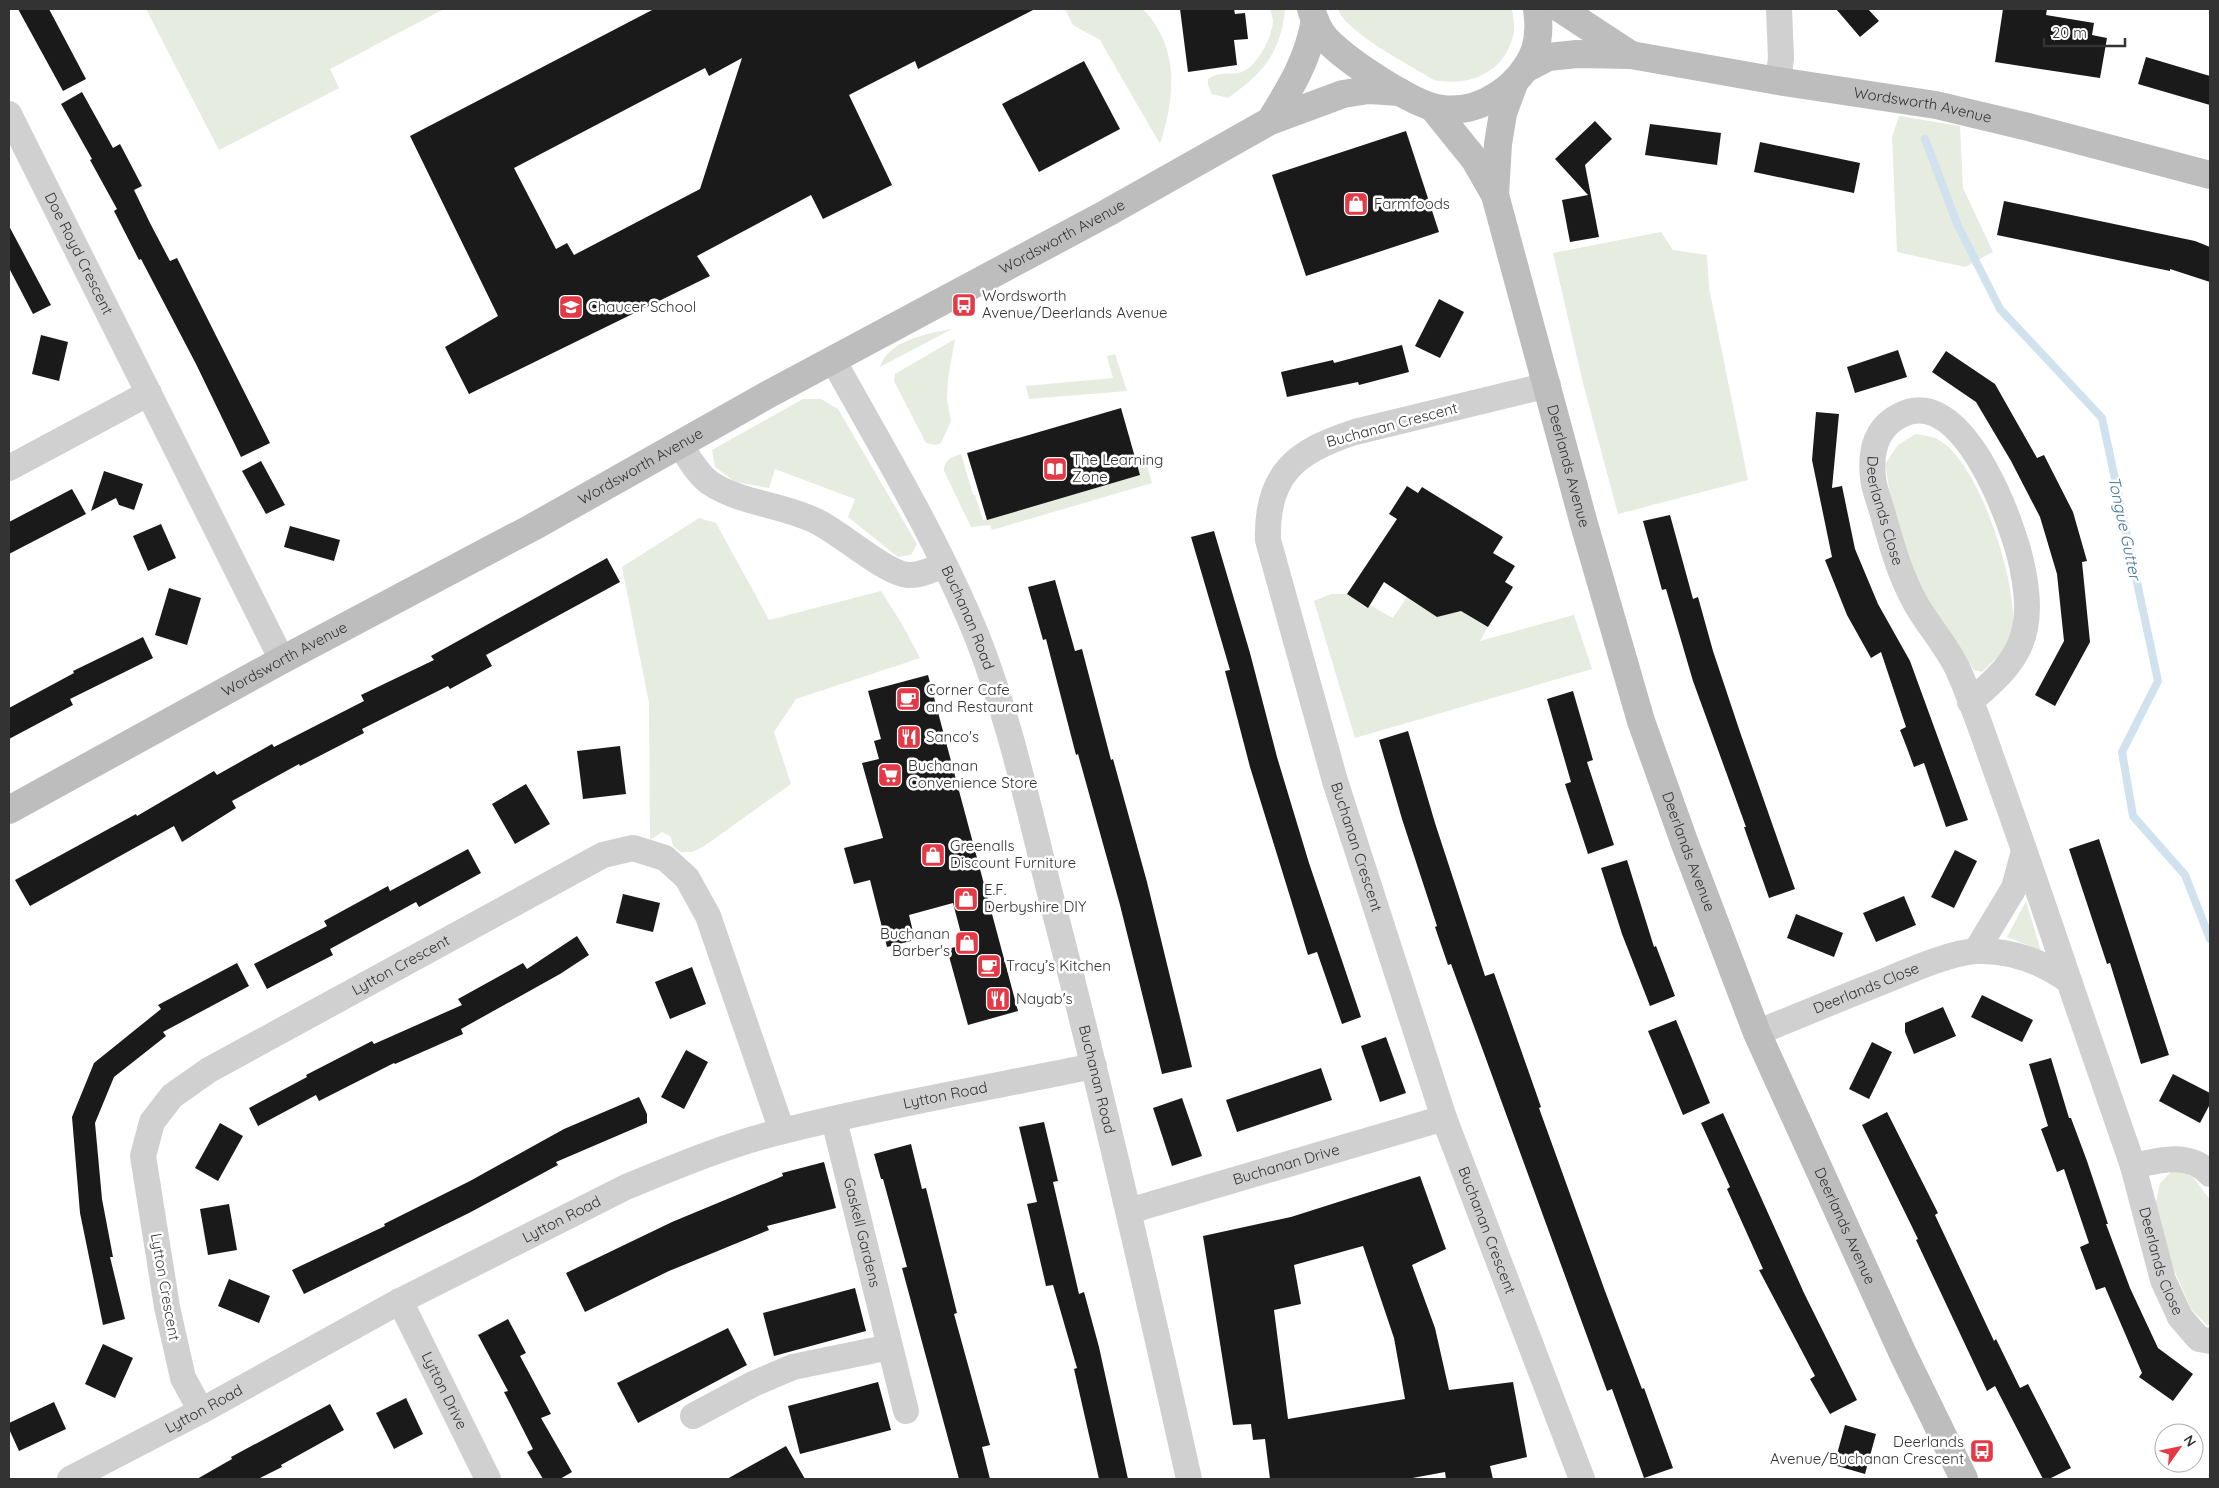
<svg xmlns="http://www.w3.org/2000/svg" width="2219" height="1488" viewBox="0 0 2219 1488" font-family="Quicksand,sans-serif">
<rect width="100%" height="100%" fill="#fff"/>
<g fill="#e6ecdf">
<path d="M146 9H444L330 69 339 88 219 150Z"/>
<path d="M1065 9H1143C1180 48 1175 97 1160 144L1100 40 1073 25Z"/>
<path d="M1270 9H1285C1280 54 1264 72 1228 98L1212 94 1208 85V79C1219 71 1227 75 1238 73 1255 71 1273 37 1273 20 1272 17 1271 12 1270 9Z"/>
<path d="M1338 9H1512C1513 16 1515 25 1514 32 1506 72 1471 87 1434 80 1412 66 1345 32 1338 9Z"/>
<path d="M1899 116 1960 126 1963 188 1993 252 1965 267 1897 252 1892 137Z"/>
<path d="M1661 232 1673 250 1707 255 1709 288 1748 480 1618 514 1583 383 1553 253Z"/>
<path d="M952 329 880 367C887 341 928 333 952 329Z"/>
<path d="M955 339 948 379 947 400 951 421 941 443 936 445 926 443 894 381 895 374Z"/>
<path d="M1115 354 1127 391 1029 399 1026 386 1113 378 1107 356Z"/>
<path d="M803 399H821L838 409 917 544 911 555 898 557 848 517 855 499 775 469 769 488 735 482 715 467 712 450Z"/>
<path d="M1916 434C1922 435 1929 436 1935 438 1977 455 2016 580 2013 622 2011 646 1998 657 1982 672L1974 670 1941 621 1912 573 1892 506 1885 464 1898 445Z"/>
<path d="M961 454 973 495H975L983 520 1140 475 1137 464 1146 462 1152 483 992 530 990 525 971 527 944 471C944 460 951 457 961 454Z"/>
<path d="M699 518 716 523 769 620 881 591 902 624 920 658 796 699 774 732 791 784 703 847 692 852H681L673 846 671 837 662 832 650 840 649 703 622 567Z"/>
<path d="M1331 594H1347L1367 608 1370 605 1393 618 1407 597 1437 617 1461 611 1488 627 1480 641 1574 615 1592 669 1355 738 1314 601Z"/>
<path d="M2026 901 2041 951 2007 937Z"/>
<path d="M2173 1170 2182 1171 2193 1177 2210 1200V1324L2207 1325 2191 1309 2172 1265 2155 1206 2160 1183Z"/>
</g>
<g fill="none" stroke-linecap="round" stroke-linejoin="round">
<path stroke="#cfe2ee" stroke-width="8" d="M1925 139 1958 226 2000 309 2102 418 2158 681 2122 752 2133 816 2185 875 2210 939"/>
</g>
<g fill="#1a1a1a" fill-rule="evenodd">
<path d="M18 9H49L86 79 63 91Z"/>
<path d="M654 9H1035L918 69 915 61 849 95 892 185 823 219 811 195 697 256 710 276 469 394 445 347 498 316 410 136ZM742 58 700 189 574 255 567 243 556 249 514 168 705 68 709 76Z"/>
<path d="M1180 9H1234L1235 14 1245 13 1248 39 1234 40 1237 65 1188 72Z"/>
<path d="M1836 9H1868L1879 21 1860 37Z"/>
<path d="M2003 9H2047L2046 15 2094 23 2092 35 2107 38 2100 78 1995 62Z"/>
<path d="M2146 57 2210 76V105L2138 84Z"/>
<path d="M1084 61 1120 129 1039 172 1002 104Z"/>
<path d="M82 92 113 148 120 144 142 186 134 190 150 223 170 261 177 258 270 443 241 457 196 364 141 259 139 260 114 211 117 209 90 160 92 159 61 104Z"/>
<path d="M1595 121 1612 139 1585 165 1599 237 1570 242 1562 200 1588 195 1555 159Z"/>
<path d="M1650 124 1721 133 1717 165 1645 155Z"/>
<path d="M1406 131 1439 232 1306 276 1272 175Z"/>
<path d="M1760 142 1860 163 1854 193 1754 172Z"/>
<path d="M2004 201 2195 241 2210 247V282L2170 269V271L1997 235Z"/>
<path d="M9 226 51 305 33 314 9 268Z"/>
<path d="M1439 299 1464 312 1440 358 1415 346Z"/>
<path d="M41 335 68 342 59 381 32 374Z"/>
<path d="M1402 345 1409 372 1359 385 1358 382 1287 397 1281 372 1333 360 1334 363Z"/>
<path d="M1898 350 1907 377 1855 393 1847 367Z"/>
<path d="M1946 351 1995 384 2037 458 2044 455 2073 512 2087 561 2082 562 2090 642 2055 706 2035 695 2064 641 2057 574 2040 517 2011 461 1976 402 1932 372Z"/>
<path d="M1121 408 1140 475 987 520 967 453Z"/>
<path d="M1816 412 1839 414 1832 488 1842 486 1855 549 1878 604 1910 661 1968 820 1946 827 1924 763 1914 767 1907 748 1900 730 1906 727 1881 652 1871 658 1847 615 1825 560 1832 557 1812 460Z"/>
<path d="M261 461 285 505 266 514 242 471Z"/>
<path d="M104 471 143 484 134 510 119 505 116 498 91 511Z"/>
<path d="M1407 486 1418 493 1422 487 1503 537 1493 553 1515 566 1505 582 1513 587 1488 627 1461 611 1437 617 1384 582 1368 608 1347 594 1397 519 1389 514Z"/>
<path d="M72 489 86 514 9 554V522Z"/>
<path d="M1670 515 1693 599 1698 597 1713 651 1740 732 1795 889 1769 898 1744 827H1746L1693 681 1666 589 1662 590 1643 521Z"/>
<path d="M161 524 176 558 148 571 133 536Z"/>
<path d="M290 526 340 540 334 561 284 547Z"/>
<path d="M1214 531 1250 653 1277 757 1309 863 1359 1011 1361 1017 1342 1024 1317 952 1308 955 1250 767 1225 671 1230 670 1191 537Z"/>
<path d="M607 558 620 582 486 655 492 666 450 689 448 686 362 729 364 733 300 766 299 764 232 801 236 808 182 842 174 826 30 906 15 880 136 814 137 816 214 771 217 775 272 744 274 747 364 701 361 695 434 660 431 656Z"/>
<path d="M1055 580 1075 651 1082 649 1111 760 1113 759 1147 882 1192 1067 1162 1074 1120 905 1078 754 1076 755 1046 639 1043 640 1028 587Z"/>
<path d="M169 588 201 598 187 645 155 635Z"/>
<path d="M143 637 153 658 70 699 73 705 9 739V708L74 673 73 671Z"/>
<path d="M928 675 1018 1011 968 1025 947 949 964 945 953 903 909 915 915 940 887 947 870 880 854 884 844 848 883 838 862 763 879 759 874 741 881 739 868 691Z"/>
<path d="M1573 691 1593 760 1587 762 1614 845 1588 854 1565 784 1571 782 1547 699Z"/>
<path d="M1408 731 1435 823 1485 976 1494 973 1541 1107 1539 1108 1605 1291 1642 1389 1644 1388 1673 1468 1644 1478 1612 1389 1607 1391 1482 1048 1451 964 1448 965 1435 927 1437 926 1402 819 1379 740Z"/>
<path d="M620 746 626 794 583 799 577 751Z"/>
<path d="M526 784 550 824 515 844 492 804Z"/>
<path d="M2099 839 2169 1055 2141 1064 2110 963 2107 964 2069 849Z"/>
<path d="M468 849 481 873 419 907 416 902 330 949 333 955 267 989 254 964 327 926 324 921 388 886 390 891Z"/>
<path d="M1955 850 1977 861 1954 908 1931 897Z"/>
<path d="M1627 860 1654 947 1656 946 1675 996 1650 1006 1622 934 1601 868Z"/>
<path d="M623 894 660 903 653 932 616 923Z"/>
<path d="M1904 896 1916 925 1876 942 1863 913Z"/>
<path d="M1796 914 1843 933 1834 957 1787 938Z"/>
<path d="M577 936 589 955 560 974 461 1029 463 1034 395 1064 394 1063 319 1101 316 1095 258 1126 249 1108 307 1077 306 1075 372 1041 374 1044 462 1005 458 999 523 963 527 969Z"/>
<path d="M237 963 249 986 163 1032 166 1036 114 1077 95 1123 102 1199 113 1257H110L125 1319 103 1325 80 1213 72 1117 94 1063 161 1009 158 1005Z"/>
<path d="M692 967 706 1004 670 1019 655 982Z"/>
<path d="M1982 995 2033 1020 2022 1042 1971 1017Z"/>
<path d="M1943 1007 1956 1036 1914 1054 1905 1032V1023Z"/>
<path d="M1676 1020 1710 1103 1683 1115 1648 1031Z"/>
<path d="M1386 1037 1406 1093 1380 1102 1361 1046Z"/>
<path d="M1872 1042 1892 1052 1869 1099 1849 1089Z"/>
<path d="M686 1050 708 1062 684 1109 661 1097Z"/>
<path d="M2051 1058 2069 1118H2071L2087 1161 2108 1224H2106L2130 1288 2158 1348 2193 1374 2173 1401 2139 1377 2142 1373 2105 1287 2096 1290 2080 1247 2089 1243 2064 1169 2057 1172 2041 1129 2048 1126 2029 1064Z"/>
<path d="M1321 1068 1332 1100 1237 1132 1226 1100Z"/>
<path d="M2173 1074 2210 1093V1104L2200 1123 2159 1101Z"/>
<path d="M639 1097 647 1114V1123L556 1162 558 1165 469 1213 304 1294 292 1270 385 1226 384 1224 470 1181 564 1129Z"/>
<path d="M1182 1098 1202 1156 1172 1166 1153 1108Z"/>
<path d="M1887 1112 1938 1213 1935 1215 1994 1341 1996 1339 2020 1388 2028 1384 2071 1468 2049 1479H2043L1995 1386 1987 1391 1916 1240 1918 1239 1862 1125Z"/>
<path d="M1723 1113 1804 1293 1857 1400 1830 1414 1810 1379 1815 1376 1759 1270 1763 1269 1727 1189 1730 1187 1701 1123Z"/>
<path d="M1044 1122 1058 1181 1053 1182 1079 1294 1084 1292 1099 1347 1128 1479H1099L1074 1369 1077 1368 1053 1285 1046 1286 1027 1204 1037 1202 1019 1127Z"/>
<path d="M220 1123 243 1136 218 1181 195 1168Z"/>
<path d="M911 1144 922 1189 926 1188 957 1313 954 1314 990 1445 982 1447 990 1479H959L902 1268 907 1267 883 1179H881L874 1154Z"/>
<path d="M824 1162 836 1208 767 1226 769 1230 669 1271 585 1312 566 1273 672 1222 783 1176 782 1173Z"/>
<path d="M1420 1176 1446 1249 1412 1265 1435 1328 1449 1390 1513 1382 1527 1457 1490 1466 1493 1479H1446L1445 1472 1407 1479H1270L1265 1439 1253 1440 1251 1424 1233 1425 1203 1236 1291 1217ZM1363 1246 1394 1338 1405 1399 1288 1419 1274 1310 1301 1304 1294 1265Z"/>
<path d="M229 1204 237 1250 208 1255 200 1209Z"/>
<path d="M229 1279 270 1296 259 1323 218 1306Z"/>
<path d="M855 1288 866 1331 774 1356 763 1313Z"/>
<path d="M508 1319 526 1353 520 1356 551 1414 541 1418 572 1472 560 1479H543L527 1452 533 1449 504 1392 508 1391 478 1335Z"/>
<path d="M728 1328 747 1365 638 1423 617 1383Z"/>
<path d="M103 1344 133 1358 115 1398 85 1384Z"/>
<path d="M878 1382 891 1430 800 1454 788 1406Z"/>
<path d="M406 1398 423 1434 394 1449 376 1413Z"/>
<path d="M54 1402 66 1429 19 1451 9 1429V1423Z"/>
<path d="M330 1404 344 1430 281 1465 282 1467 258 1479H197L232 1459 231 1457Z"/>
<path d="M1845 1425 1876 1434 1865 1474 1834 1465Z"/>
<path d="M786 1446 805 1479H727Z"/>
</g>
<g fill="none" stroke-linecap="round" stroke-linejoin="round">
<g stroke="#d0d0d0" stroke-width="26">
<path d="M1778 81 1781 58 1779 9"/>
<path id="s1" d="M9 114 282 660"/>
<path id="s2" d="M833 360C883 450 937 539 976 634 1012 724 1031 820 1055 913 1104 1101 1147 1290 1189 1479"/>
<path id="s3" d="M1548 385 1355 432C1296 451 1266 474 1268 540L1335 781 1444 1118 1582 1479"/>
<path d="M679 444C688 456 697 474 710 483 742 504 782 504 816 521 841 533 885 573 908 575 920 576 933 569 944 565"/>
<path d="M9 468 149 393"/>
<path id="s4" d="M1970 702C1994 681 2019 661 2025 628 2031 600 2022 558 2012 531 1999 492 1955 387 1901 415 1876 427 1870 451 1873 478 1874 489 1879 500 1882 511 1891 543 1900 576 1916 604 1929 627 1948 647 1959 672 1974 706 1986 743 1999 779 2023 846 2046 913 2069 981"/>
<path d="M1976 951 2014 888 2024 851"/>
<path id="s5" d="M1757 1033C1800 1015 1844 997 1887 980 1911 970 1952 952 1977 951 2012 950 2041 961 2069 981L2133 1166 2163 1280 2180 1317 2199 1339 2210 1341"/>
<path id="s6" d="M834 1120 906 1411"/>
<path d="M2133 1166C2159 1160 2190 1151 2210 1174"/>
<path id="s7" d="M1129 1211 1444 1118"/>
<path id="s8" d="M400 1301 488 1479"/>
<path id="s9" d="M201 1411 183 1378 167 1307 143 1156 152 1122 172 1096 209 1070 603 855 633 848 665 858 687 878 708 916 782 1131"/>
<path d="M693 1416 753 1384 793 1367 890 1347"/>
<path id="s10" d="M70 1479 201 1411 400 1301 626 1187C677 1166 729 1144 783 1131 886 1105 991 1087 1094 1066"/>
</g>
<g stroke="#bdbdbd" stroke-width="28">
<path d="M1311 9C1314 19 1319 31 1326 39 1347 61 1414 106 1442 109 1481 114 1521 86 1535 50 1539 37 1539 22 1537 9"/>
<path d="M1561 9 1631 55"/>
<path id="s11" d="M1525 69 1548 57 1577 54 1631 55 1778 81 1936 105 2032 128 2210 175"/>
<path id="s12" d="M1433 108 1475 160 1495 195 1584 524 1641 721 1685 844 1757 1033 1903 1354 1964 1479"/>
<path d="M1270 121C1291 87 1308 60 1315 20"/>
<path d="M1495 195 1498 144 1503 113 1515 81"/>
<path id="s13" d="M9 810 282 660 533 527 769 394 1107 213 1270 121 1343 94 1369 90 1400 92"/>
</g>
</g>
<defs>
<symbol id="shop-square" viewBox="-11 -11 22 22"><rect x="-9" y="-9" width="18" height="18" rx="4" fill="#e63946" stroke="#fff"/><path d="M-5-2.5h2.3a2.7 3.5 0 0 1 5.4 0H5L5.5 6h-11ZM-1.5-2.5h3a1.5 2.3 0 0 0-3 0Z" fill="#fff"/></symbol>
<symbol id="bus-square" viewBox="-11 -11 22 22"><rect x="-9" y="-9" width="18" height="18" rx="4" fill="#e63946" stroke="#fff"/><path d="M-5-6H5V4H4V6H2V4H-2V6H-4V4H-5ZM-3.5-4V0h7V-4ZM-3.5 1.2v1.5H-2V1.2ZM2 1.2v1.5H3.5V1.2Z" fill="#fff"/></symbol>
<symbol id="school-square" viewBox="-11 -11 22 22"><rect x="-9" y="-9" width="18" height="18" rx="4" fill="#e63946" stroke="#fff"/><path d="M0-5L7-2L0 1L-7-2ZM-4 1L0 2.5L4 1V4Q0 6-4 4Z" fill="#fff"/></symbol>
<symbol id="library-square" viewBox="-11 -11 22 22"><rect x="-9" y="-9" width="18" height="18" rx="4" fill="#e63946" stroke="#fff"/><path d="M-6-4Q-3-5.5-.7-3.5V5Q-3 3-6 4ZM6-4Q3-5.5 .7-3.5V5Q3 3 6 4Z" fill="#fff"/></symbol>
<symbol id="cafe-square" viewBox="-11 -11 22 22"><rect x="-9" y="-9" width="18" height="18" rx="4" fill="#e63946" stroke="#fff"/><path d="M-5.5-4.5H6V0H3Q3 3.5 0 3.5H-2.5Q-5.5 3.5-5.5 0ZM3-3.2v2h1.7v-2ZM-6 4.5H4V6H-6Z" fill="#fff"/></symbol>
<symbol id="restaurant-square" viewBox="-11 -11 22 22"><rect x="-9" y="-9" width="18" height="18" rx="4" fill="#e63946" stroke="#fff"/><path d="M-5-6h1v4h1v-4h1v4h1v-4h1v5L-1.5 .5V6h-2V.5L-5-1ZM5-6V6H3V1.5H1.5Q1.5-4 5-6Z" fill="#fff"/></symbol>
<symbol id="supermarket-square" viewBox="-11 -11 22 22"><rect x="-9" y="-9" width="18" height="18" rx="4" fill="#e63946" stroke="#fff"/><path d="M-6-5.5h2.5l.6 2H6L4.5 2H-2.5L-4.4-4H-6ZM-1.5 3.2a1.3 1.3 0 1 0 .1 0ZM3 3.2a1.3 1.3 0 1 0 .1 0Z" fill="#fff"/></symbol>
</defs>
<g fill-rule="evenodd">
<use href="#shop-square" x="1342" y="190" width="28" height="28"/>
<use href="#bus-square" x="950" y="291" width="28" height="28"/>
<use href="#school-square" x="557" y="293" width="28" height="28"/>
<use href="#library-square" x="1041" y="455" width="28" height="28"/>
<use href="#cafe-square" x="894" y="685" width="28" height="28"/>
<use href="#restaurant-square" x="895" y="723" width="28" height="28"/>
<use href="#supermarket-square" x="876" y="761" width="28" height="28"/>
<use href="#shop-square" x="919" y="841" width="28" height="28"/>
<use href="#shop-square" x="952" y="885" width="28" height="28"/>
<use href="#shop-square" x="953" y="929" width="28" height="28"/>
<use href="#cafe-square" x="975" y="952" width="28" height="28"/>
<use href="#restaurant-square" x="984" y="985" width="28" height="28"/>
<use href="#bus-square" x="1968" y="1437" width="28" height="28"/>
</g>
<g text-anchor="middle" stroke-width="5" stroke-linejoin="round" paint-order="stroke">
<g font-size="15" fill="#333" stroke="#fff">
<text dy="5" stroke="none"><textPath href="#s11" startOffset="405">Wordsworth Avenue</textPath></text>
<text dy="5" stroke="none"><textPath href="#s13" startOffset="1199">Wordsworth Avenue</textPath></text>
<text dy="5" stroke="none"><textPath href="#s1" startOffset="156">Doe Royd Crescent</textPath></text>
<text transform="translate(1392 425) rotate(-15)" y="5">Buchanan Crescent</text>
<text dy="5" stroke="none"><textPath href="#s13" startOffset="719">Wordsworth Avenue</textPath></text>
<text dy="5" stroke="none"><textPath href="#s12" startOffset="388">Deerlands Avenue</textPath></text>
<text dy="5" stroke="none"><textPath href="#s4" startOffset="480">Deerlands Close</textPath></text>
<text dy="5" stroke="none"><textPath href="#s2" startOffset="291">Buchanan Road</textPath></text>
<text dy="5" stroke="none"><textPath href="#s13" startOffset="314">Wordsworth Avenue</textPath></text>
<text dy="5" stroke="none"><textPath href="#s3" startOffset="671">Buchanan Crescent</textPath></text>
<text dy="5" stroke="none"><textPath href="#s12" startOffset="792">Deerlands Avenue</textPath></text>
<text dy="5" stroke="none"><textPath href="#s9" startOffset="595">Lytton Crescent</textPath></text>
<text dy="5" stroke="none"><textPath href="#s5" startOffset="118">Deerlands Close</textPath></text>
<text dy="5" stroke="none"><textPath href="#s2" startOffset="771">Buchanan Road</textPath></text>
<text dy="5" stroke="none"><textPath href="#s10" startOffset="961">Lytton Road</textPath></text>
<text dy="5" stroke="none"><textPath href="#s7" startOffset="164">Buchanan Drive</textPath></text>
<text dy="5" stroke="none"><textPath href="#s10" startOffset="556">Lytton Road</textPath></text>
<text dy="5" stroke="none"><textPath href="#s12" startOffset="1198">Deerlands Avenue</textPath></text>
<text dy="5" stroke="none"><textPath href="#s3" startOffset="1076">Buchanan Crescent</textPath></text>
<text dy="5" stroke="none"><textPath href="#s6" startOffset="116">Gaskell Gardens</textPath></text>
<text dy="5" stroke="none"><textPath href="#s5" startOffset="629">Deerlands Close</textPath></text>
<text transform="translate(165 1287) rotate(80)" y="5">Lytton Crescent</text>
<text dy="5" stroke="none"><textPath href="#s8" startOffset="100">Lytton Drive</textPath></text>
<text dy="5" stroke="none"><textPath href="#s10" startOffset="151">Lytton Road</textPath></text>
</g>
<g font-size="15" fill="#333" stroke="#fff" text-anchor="start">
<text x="1374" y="209">Farmfoods</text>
<text x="982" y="301">Wordsworth<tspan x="982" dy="17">Avenue/Deerlands Avenue</tspan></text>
<text x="588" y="312">Chaucer School</text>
<text x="1072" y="465">The Learning<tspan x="1072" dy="17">Zone</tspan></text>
<text x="926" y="695">Corner Cafe<tspan x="926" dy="17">and Restaurant</tspan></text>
<text x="926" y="742">Sanco's</text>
<text x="908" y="771">Buchanan<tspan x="908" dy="17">Convenience Store</tspan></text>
<text x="950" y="851">Greenalls<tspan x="950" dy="17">Discount Furniture</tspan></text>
<text x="984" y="895">E.F.<tspan x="984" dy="17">Derbyshire DIY</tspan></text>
<text x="950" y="939" text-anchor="end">Buchanan<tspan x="950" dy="17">Barber's</tspan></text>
<text x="1006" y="971">Tracy’s Kitchen</text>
<text x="1016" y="1004">Nayab's</text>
<text x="1964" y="1447" text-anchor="end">Deerlands<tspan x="1964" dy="17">Avenue/Buchanan Crescent</tspan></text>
</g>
<g font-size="16" font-style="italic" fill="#3f7597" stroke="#fff">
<text transform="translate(2125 528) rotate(78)" y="6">Tongue Gutter</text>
</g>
</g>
<rect width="2219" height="1488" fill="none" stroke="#333333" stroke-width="20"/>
<g transform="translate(2179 1448) rotate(57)"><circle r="24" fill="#ffffff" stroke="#adadad"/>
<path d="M0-4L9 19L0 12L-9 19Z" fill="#e63946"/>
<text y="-8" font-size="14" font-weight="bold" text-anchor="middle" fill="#333333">N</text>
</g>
<path d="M2044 38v8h81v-8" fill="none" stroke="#333333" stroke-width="2.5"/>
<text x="2052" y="38" font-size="15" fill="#333333" stroke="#ffffff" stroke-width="4" paint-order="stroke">20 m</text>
</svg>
